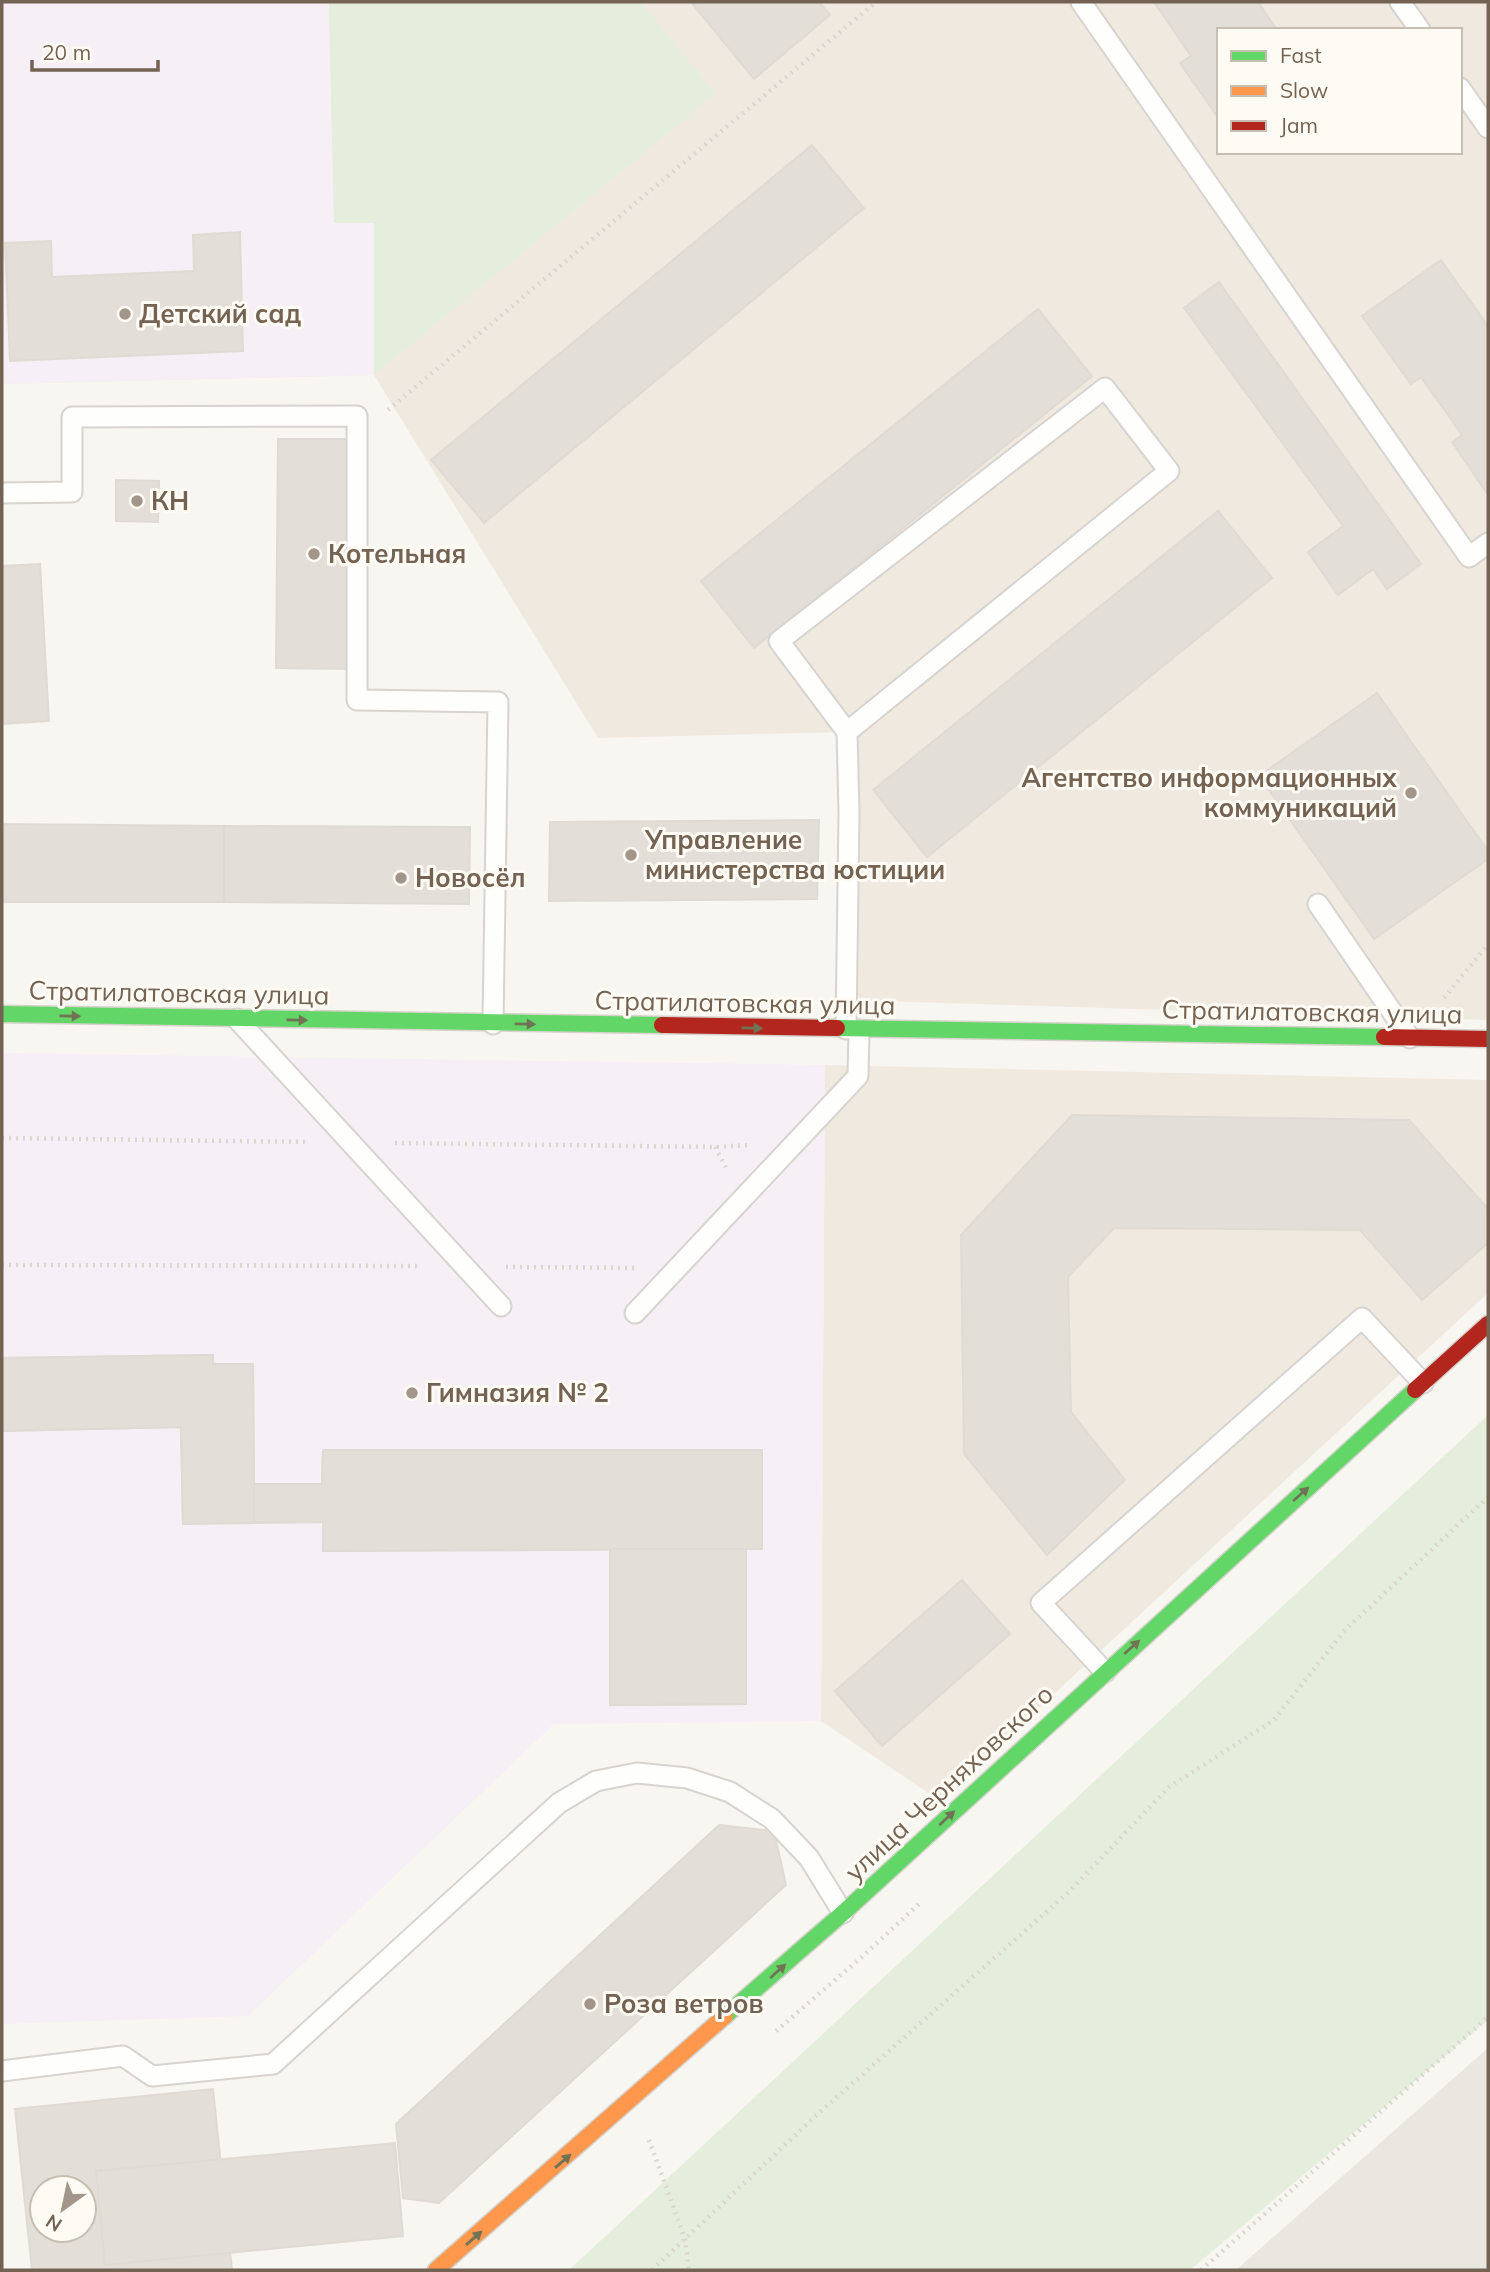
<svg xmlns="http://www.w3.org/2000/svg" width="1490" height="2272" viewBox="0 0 1490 2272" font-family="Mulish,sans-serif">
<rect width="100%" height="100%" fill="#f8f6f1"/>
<g fill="#f0e9e0" fill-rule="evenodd">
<path d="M2 2H1488V1020L846 1000 847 732 598 738 374 375 2 384ZM1219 30H1460V152H1219Z"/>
<path d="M825 1065 1488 1080V1293L939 1800 821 1721Z"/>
</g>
<path fill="#eae6e0" d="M1488 2048V2270H1236Z"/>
<g fill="#f6eff5">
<path d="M2 2H329L334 223 374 222V375L2 384Z"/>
<path d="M2 1053 825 1065 821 1721 554 1724 248 2016 2 2024Z"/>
</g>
<g fill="#e5eedd">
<path d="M329 2H641L716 94 374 375V223H334Z"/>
<path d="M1488 1415V2020L1190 2270H569Z"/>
</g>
<g fill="#e3ded7" stroke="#e0dad4" stroke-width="2" fill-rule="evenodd">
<path d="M691 2H819L830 15 754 79Z"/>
<path d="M1154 2H1258L1277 30H1219V119L1180 63 1191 56Z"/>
<path d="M812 145 864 208 484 523 431 460Z"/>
<path d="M240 232 243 351 10 361 5 243 51 241 52 277 194 271 193 235Z"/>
<path d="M1441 260 1488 326V495L1452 442 1462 435 1421 377 1411 384 1362 316Z"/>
<path d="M1219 282 1421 564 1387 589 1373 569 1338 595 1308 552 1343 526 1184 308Z"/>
<path d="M1038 309 1092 376 754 648 701 581Z"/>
<path d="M278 439H352L350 669 276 668Z"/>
<path d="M116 480 159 481 158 522 116 521Z"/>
<path d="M1218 511 1272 578 927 857 873 790Z"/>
<path d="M40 564 49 721 2 724V566Z"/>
<path d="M1377 693 1488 851V859L1374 939 1259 776Z"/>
<path d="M819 820 817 899 549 901 550 822Z"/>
<path d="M2 824 224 826V902H2Z"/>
<path d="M224 826 470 827 469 904 224 902Z"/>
<path d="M1072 1115 1409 1120 1488 1209V1243L1422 1300 1360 1230 1114 1228 1068 1277 1071 1412 1125 1480 1047 1555 964 1454 961 1235Z"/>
<path d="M213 1355V1364H253L254 1484H322L323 1450H762V1549H746V1704L610 1705V1549L323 1551V1522L183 1524 181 1427 2 1431V1358Z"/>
<path d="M213 1355V1364H253L254 1522 183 1524 181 1427 2 1431V1358Z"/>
<path d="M323 1450H762V1549L323 1551V1522H254V1484H322Z"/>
<path d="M610 1549H746V1704L610 1705Z"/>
<path d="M962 1580 1010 1634 882 1746 835 1691Z"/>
<path d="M719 1825 774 1831 786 1885 439 2203 403 2198 396 2124Z"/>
<path d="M213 2089 232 2270H32L15 2109ZM42 2188H84V2230H42Z"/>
<path d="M395 2143 403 2236 105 2265 96 2171Z"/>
</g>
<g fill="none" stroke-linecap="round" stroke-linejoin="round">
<defs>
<g id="lane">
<path d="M1081 2 1469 557 1488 543"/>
<path d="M1400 2 1420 30"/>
<path d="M1460 88 1488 128"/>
<path d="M2 493 72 492V417L357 416V700L498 702 493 1024"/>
<path d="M1318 904 1410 1038"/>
<path d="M237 1019 501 1306"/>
<path d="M846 1029 849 813 847 732 779 641 1105 388 1169 471 847 732"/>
<path d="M635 1313 858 1076 859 1030"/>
<path d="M1105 1672 1041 1603 1362 1318 1423 1383"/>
<path d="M2 2071 123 2056 152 2076 273 2064 559 1803 596 1781 637 1773 687 1778 730 1792 772 1819 809 1858 843 1913"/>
</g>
<g id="fast">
<path d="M2 1014 662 1025"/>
<path d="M837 1028 1384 1037"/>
<path d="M725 2016 843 1913 1415 1390"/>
</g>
<path id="slow" d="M436 2270 725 2016"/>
<g id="jam">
<path d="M662 1025 837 1028"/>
<path d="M1384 1037 1488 1039"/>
<path d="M1415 1390 1488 1324"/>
</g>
</defs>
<use href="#lane" stroke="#d7d3cf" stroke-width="23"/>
<use href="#fast" stroke="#d6d2cb" stroke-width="19"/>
<use href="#slow" stroke="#d6d2cb" stroke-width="19"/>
<use href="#jam" stroke="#d6d2cb" stroke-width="19"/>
<g stroke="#dad6d0" stroke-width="4.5" stroke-dasharray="2 5" stroke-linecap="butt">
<path d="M388 410 876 2"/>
<path d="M1444 998 1488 944"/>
<path d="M2 1138 309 1142"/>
<path d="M395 1143 715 1147 750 1145"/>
<path d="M715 1147 728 1171"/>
<path d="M2 1265 421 1266"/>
<path d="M506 1267 634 1268"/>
<path d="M776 2031 864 1955 921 1902"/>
<path d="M649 2140 685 2239 689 2270"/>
<path d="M652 2270 820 2112 1069 1892 1169 1787 1274 1720 1344 1631 1488 1497"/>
<path d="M1201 2270 1488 2017"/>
</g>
<use href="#lane" stroke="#fefefd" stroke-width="19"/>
<use href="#fast" stroke="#63d668" stroke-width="16"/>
<use href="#slow" stroke="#ff974d" stroke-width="16"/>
<use href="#jam" stroke="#b3261e" stroke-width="16"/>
</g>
<defs><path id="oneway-solid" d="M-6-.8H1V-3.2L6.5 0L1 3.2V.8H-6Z" transform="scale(1.75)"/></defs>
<g fill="#717355">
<use href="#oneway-solid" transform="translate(70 1016) rotate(1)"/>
<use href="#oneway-solid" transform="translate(297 1020) rotate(1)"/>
<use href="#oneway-solid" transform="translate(525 1024) rotate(1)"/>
<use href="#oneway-solid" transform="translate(752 1028) rotate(1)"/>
<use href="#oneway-solid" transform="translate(1301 1494) rotate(-42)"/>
<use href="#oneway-solid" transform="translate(1132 1647) rotate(-42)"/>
<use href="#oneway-solid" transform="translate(947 1818) rotate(-43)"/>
<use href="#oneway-solid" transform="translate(778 1971) rotate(-42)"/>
<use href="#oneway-solid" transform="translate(563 2161) rotate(-41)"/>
<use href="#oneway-solid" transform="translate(474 2238) rotate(-41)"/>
</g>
<g fill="#a2968a" stroke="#fdfbf4" stroke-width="2.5">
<circle cx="125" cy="314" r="7"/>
<circle cx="137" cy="501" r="7"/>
<circle cx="314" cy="554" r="7"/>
<circle cx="1411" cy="793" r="7"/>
<circle cx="631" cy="855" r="7"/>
<circle cx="401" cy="878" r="7"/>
<circle cx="412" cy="1393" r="7"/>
<circle cx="590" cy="2004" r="7"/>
</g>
<g text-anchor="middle" stroke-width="6" stroke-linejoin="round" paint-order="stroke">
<g font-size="26" font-weight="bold" fill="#746252" stroke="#fdfbf4" text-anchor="start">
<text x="139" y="323">Детский сад</text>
<text x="151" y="510">КН</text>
<text x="328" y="563">Котельная</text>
<text x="1397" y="787" text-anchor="end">Агентство информационных<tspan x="1397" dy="30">коммуникаций</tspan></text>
<text x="645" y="849">Управление<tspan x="645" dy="30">министерства юстиции</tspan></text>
<text x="415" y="887">Новосёл</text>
<text x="426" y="1402">Гимназия № 2</text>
<text x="604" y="2013">Роза ветров</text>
</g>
<g font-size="26" fill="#746252" stroke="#fdfbf4">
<text transform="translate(179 993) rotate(1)" y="9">Стратилатовская улица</text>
<text transform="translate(745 1003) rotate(1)" y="9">Стратилатовская улица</text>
<text transform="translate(1312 1012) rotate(1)" y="9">Стратилатовская улица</text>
<text transform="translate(949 1783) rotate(-43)" y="9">улица Черняховского</text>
</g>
</g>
<rect width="1490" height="2272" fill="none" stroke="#746252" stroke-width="7"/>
<rect x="1217" y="28" width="245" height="126" fill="#fdfbf4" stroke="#c6beb3" stroke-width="2"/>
<rect x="1231" y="51" width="35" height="10" fill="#63d668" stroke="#c6beb3" stroke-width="2"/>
<text x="1280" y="63" font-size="21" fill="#746252">Fast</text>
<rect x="1231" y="86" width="35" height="10" fill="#ff974d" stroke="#c6beb3" stroke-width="2"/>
<text x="1280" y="98" font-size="21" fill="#746252">Slow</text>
<rect x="1231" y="121" width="35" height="10" fill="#b3261e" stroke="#c6beb3" stroke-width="2"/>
<text x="1280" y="133" font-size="21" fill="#746252">Jam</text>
<g transform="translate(63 2209) rotate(213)"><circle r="33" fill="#fdfbf4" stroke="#c6beb3" stroke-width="2"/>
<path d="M0-5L12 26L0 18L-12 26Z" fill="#a2968a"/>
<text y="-10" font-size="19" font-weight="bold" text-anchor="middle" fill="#746252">N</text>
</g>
<path d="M32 60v10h126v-10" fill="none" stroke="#746252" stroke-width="3.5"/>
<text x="42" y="60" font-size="21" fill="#746252" stroke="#fdfbf4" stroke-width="5" paint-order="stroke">20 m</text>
</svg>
